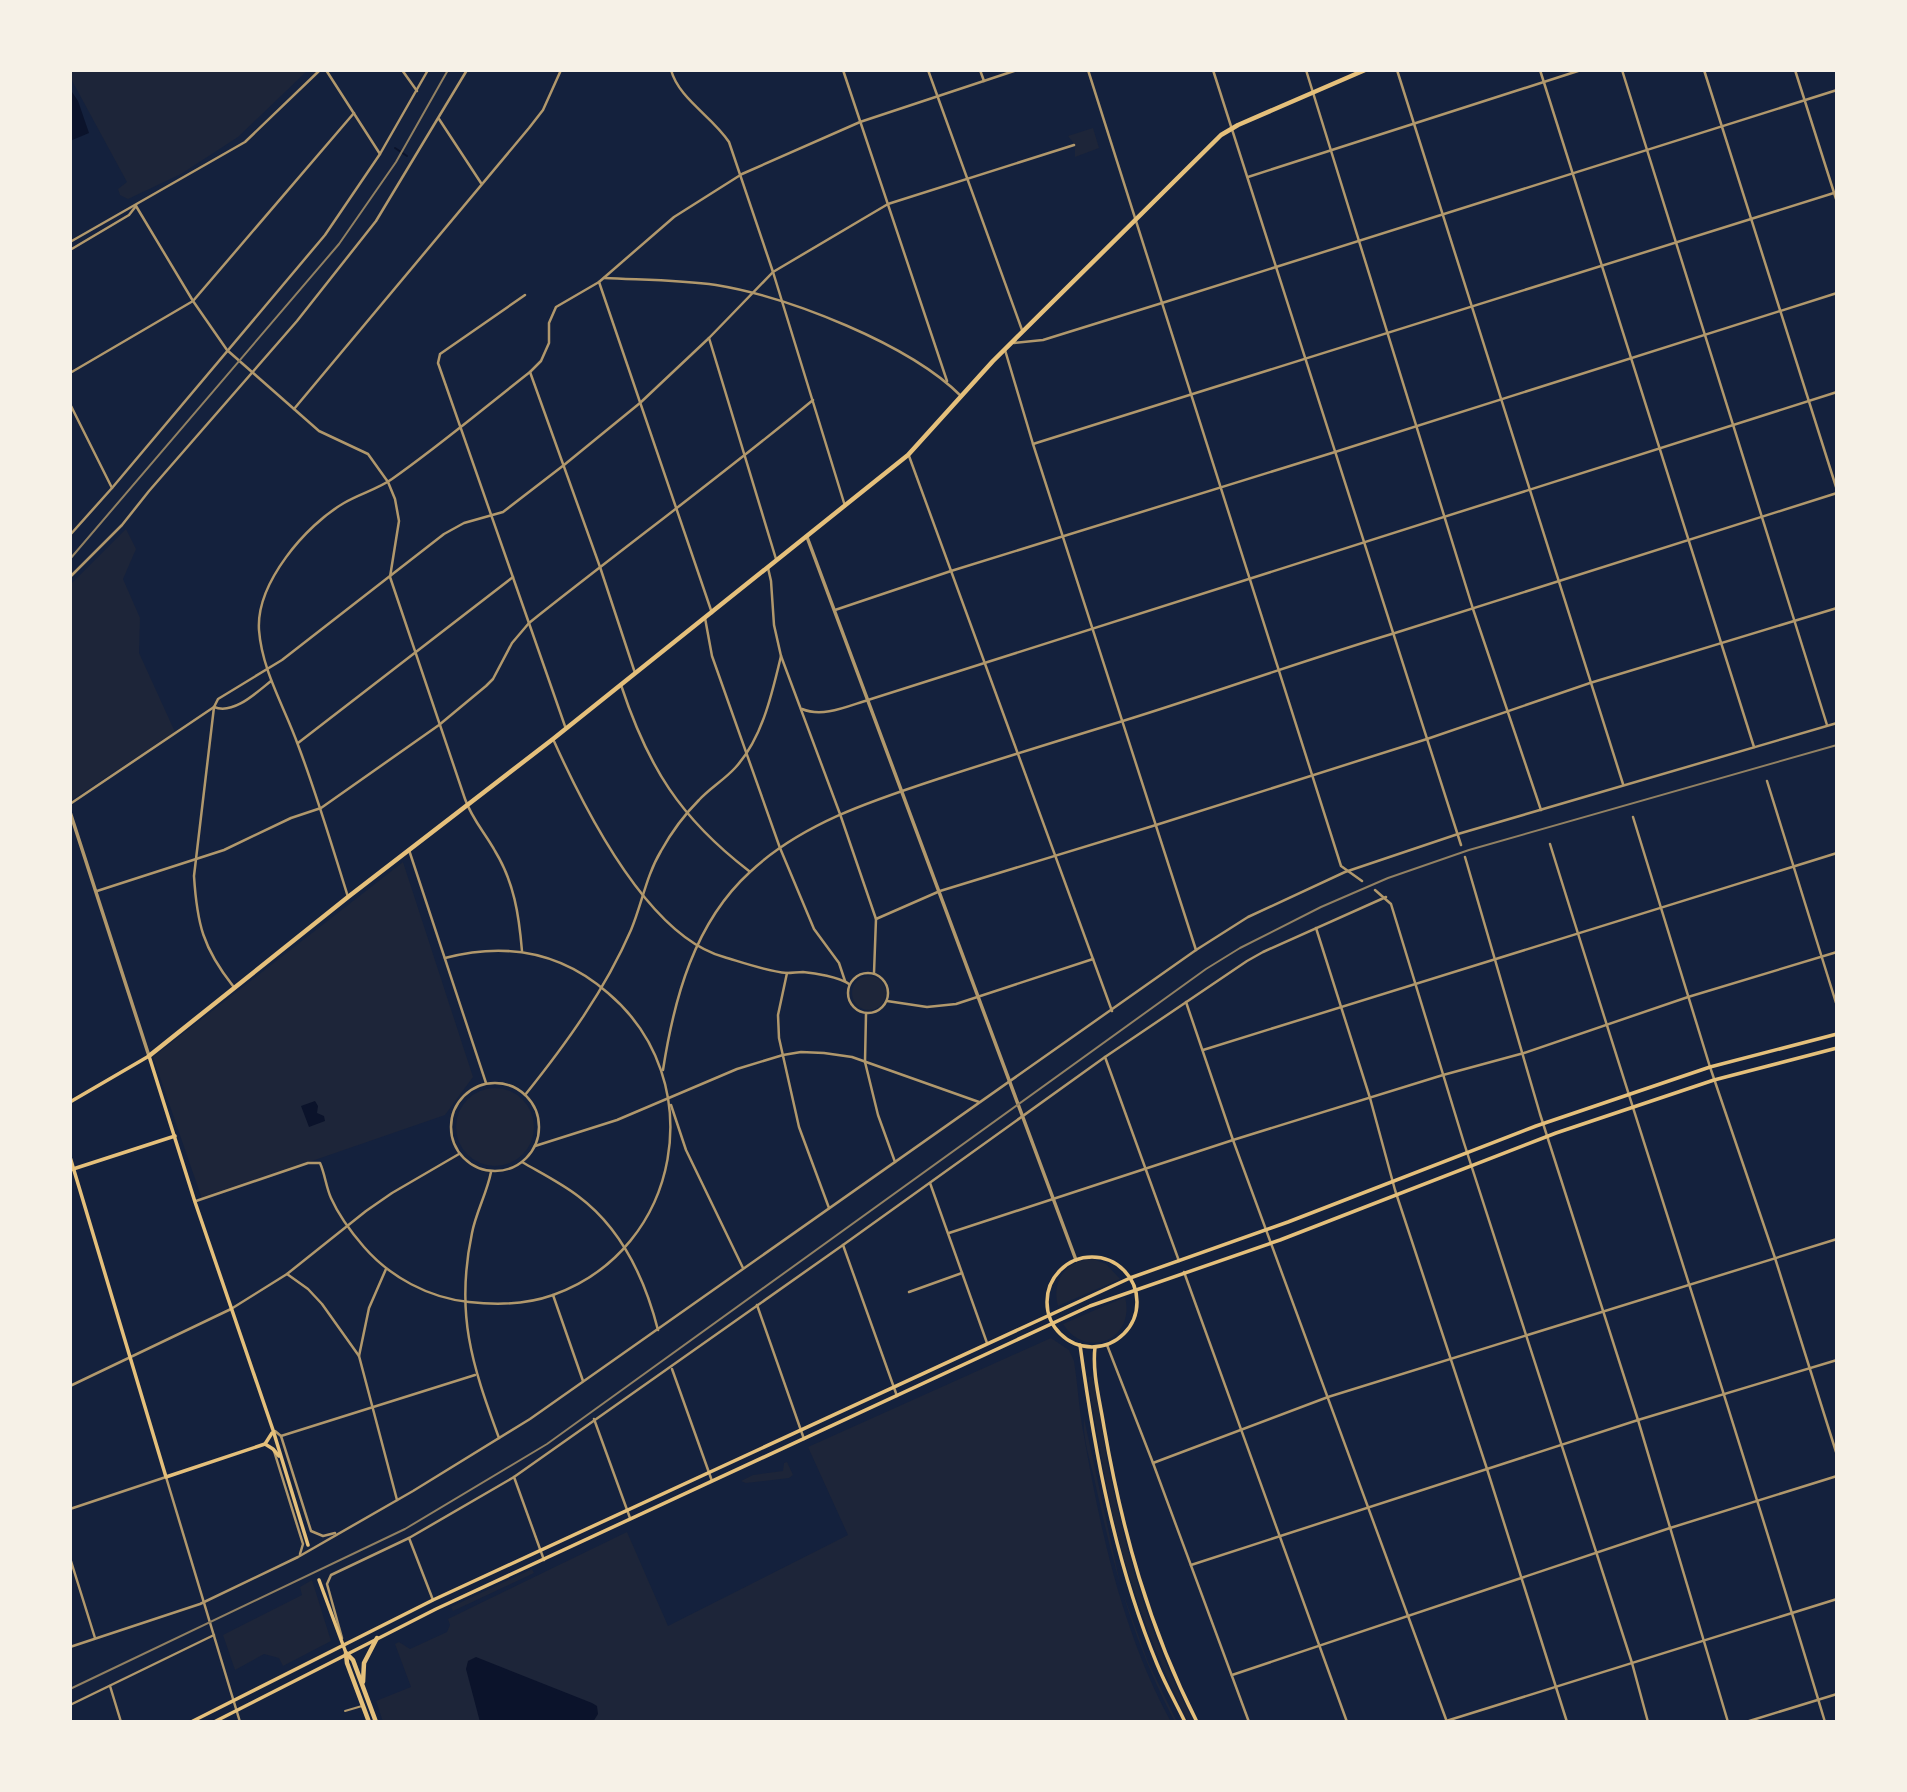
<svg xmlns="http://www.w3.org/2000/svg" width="1907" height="1792" viewBox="0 0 1907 1792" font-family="'Source Sans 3',sans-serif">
<rect width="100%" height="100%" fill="#14213d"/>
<g fill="#1d2539">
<path d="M70 70H308L238 137 181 174 128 199 120 195 118 189 127 182 70 77Z"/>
<path d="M1093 128 1099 148 1075 157V145L1068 136Z"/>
<path d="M126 529 136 549 123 579 140 618 139 653 175 732 70 801V585Z"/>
<path d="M403 862 473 1077 445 1115 202 1199 153 1057Z"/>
<circle cx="869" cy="993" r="17"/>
<circle cx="495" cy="1127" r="39"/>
<path d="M1093 1259 1106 1264 1120 1279 1058 1306C1051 1281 1066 1260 1093 1259Z"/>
<path d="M1125 1297C1136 1339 1086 1361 1063 1324Z"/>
<path d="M1051 1338 1069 1350 1074 1361C1078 1386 1079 1411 1084 1436 1101 1534 1123 1634 1171 1722H383L376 1701 411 1687 395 1644 399 1642 410 1649 447 1632 450 1625 448 1619 627 1532 668 1626 848 1535 808 1447Z"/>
<path d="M1092 1376C1101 1399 1103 1443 1109 1470 1128 1560 1151 1641 1194 1722H1188C1164 1673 1144 1624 1128 1572 1109 1512 1100 1448 1089 1387V1377Z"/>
<path d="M1084 1418 1121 1588 1148 1662 1177 1722H1175C1134 1644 1115 1573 1096 1487 1092 1466 1082 1439 1084 1418Z"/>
<path d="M787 1462 793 1475 789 1478 746 1483 741 1481 753 1475 783 1471 784 1463Z"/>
<path d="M532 1569 534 1573 453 1611 451 1607Z"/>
<path d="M312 1580 331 1641 283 1666 279 1658 264 1654 235 1670 223 1635 302 1595 300 1587Z"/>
</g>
<g fill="#0b132b">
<path d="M70 89 78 101 89 133 70 141Z"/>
<path d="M315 1101 318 1106 317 1113 324 1116 325 1121 309 1127 301 1106Z"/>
<path d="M476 1657 592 1703 597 1706 598 1714 593 1722H480L466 1669 468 1661Z"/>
</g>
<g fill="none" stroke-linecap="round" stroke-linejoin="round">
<path stroke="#0b132b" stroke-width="2" d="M395 148 407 156"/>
<path stroke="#b1986c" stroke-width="2" d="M345 1711 362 1706"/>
<g stroke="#b1986c" stroke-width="2.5">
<path d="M326 70 380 154"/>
<path d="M402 70 417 91"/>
<path d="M671 70C679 99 712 116 729 142L773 272 845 506"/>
<path d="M843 70 947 381"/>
<path d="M928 70 1022 330"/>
<path d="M980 70 984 81"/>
<path d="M1088 70 1341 866 1362 881"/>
<path d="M1213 70 1461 845"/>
<path d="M1306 70 1473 609 1541 810"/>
<path d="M1397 70 1623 784"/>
<path d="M1540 70 1754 747"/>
<path d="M1622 70 1827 725"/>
<path d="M1704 70 1837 490"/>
<path d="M1795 70 1837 202"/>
<path d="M439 119 481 183"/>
<path d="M1248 177 1581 70"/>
<path d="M136 206 193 301 227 350 319 431 368 454 388 482 395 499 399 521 390 577 465 799C472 819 485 833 495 851 514 882 519 915 522 951"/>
<path d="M70 242 245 142 320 70"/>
<path d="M70 250 129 215 136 206"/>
<path d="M604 278C642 280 679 280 716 285 789 297 909 344 961 396"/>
<path d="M599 282 712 613"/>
<path d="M525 295 440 354 438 363 566 729"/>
<path d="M709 338 776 559"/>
<path d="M1014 343 1043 340 1162 303 1837 90"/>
<path d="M1005 350 1033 444 1196 950"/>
<path d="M530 372 600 567 635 673"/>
<path d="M70 373 193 301 354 113"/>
<path d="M70 404 112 488"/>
<path d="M294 409 529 128 543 110 561 70"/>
<path d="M1033 444 1837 192"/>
<path d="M909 456 1112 1011"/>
<path d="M70 535 112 488 325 235 380 154 428 70"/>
<path d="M768 568 771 581 774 625 781 656 840 814 876 919 874 973"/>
<path d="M70 577 122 525 149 491 297 321 376 221 467 70"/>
<path d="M835 610 951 571 1335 452 1837 293"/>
<path d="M705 618 712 656 780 848 814 929 839 963 845 981"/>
<path d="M621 685C648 767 680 818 749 871"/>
<path d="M214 707 194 876C197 924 203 948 233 986"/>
<path d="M214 707C233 715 256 693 271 681"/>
<path d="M802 709C823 718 848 706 868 700L1837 392"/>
<path d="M553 739C584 808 647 936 724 957 744 963 766 971 787 973 792 973 798 972 803 972 815 973 839 977 849 984"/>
<path d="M298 743 513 577"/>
<path d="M1767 781 1837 1006"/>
<path d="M70 804 214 707 218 699 282 660 444 534 464 523 503 512 564 465 640 403 709 338 773 272 888 204 1074 145"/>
<path d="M1633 817 1710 1067 1775 1258 1837 1455"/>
<path d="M1550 844C1641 1137 1737 1428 1825 1722"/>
<path d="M409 850 486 1083"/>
<path d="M1465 857 1540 1114 1638 1420 1728 1722"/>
<path d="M1375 890 1391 904 1464 1143 1632 1663 1648 1722"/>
<path d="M97 891 224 850 291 818 321 808 439 725 486 686 493 679 512 643 529 623C623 548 720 477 813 400"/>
<path d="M348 897C332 846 317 795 298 745 285 708 262 671 259 630 256 583 306 525 344 503 359 494 378 489 392 479 439 446 484 408 530 372L541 361 549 343V323L556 307 599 282 674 217 742 174 860 122 1017 70"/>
<path d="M876 919 940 891 1156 825 1427 739 1590 683 1837 608"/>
<path d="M1316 928 1370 1098 1395 1190 1487 1469 1567 1722"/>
<circle cx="868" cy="993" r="20"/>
<path d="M787 973 778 1015 779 1038 799 1127 829 1208"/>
<path d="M887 1001 927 1007 956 1004 1093 959"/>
<path d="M1186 1002 1233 1140 1447 1722"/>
<path d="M866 1014 865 1062 878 1115 895 1162"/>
<path d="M1203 1050 1837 853"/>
<path d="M1105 1057 1179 1261"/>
<path d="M663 1070C674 999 694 923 750 872 802 823 874 800 941 778 1002 758 1064 739 1126 720 1216 692 1305 660 1395 633 1543 587 1690 540 1837 493"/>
<circle cx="495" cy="1127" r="44"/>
<path d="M525 1095C566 1044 605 990 631 930 642 904 646 876 661 851 671 833 685 814 699 800 710 788 724 780 735 768 762 739 772 694 781 656"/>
<path d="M671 1105 686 1150 743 1268"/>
<path d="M535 1146 617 1120 737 1069 783 1055 801 1052 824 1053 852 1057 979 1102"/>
<path d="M522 1162C541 1173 561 1183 578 1196 621 1228 645 1279 658 1330"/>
<path d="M491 1172C487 1193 476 1212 472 1233 455 1313 472 1365 499 1438"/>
<path d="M930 1183 987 1343"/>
<path d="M196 1201 308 1163H320C325 1174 326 1187 331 1198 339 1216 351 1232 364 1247 390 1277 429 1298 469 1302 496 1305 528 1304 553 1295 682 1249 711 1080 608 993 560 951 506 942 445 958"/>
<path d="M949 1233 1233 1140 1443 1075 1524 1053 1688 997 1837 952"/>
<path d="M843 1245 897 1396"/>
<path d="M1184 1272 1347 1722"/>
<path d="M287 1274 308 1289 322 1304 359 1356 397 1500"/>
<path d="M909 1292 962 1273"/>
<path d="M553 1295 583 1381"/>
<path d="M757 1305 804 1439"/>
<path d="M1107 1345 1153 1463 1249 1722"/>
<path d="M359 1356 369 1308 386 1269"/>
<path d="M672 1369 712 1481"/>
<path d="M70 1386 231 1309 287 1274 366 1211 392 1193 459 1154"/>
<path d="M594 1419 630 1518"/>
<path d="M275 1431 281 1436 311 1531 323 1536 335 1533"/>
<path d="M281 1436 475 1375"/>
<path d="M274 1451 303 1544 300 1554"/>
<path d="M1153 1463 1328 1397 1837 1239"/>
<path d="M514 1477 544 1560"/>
<path d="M70 1509 166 1477 240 1722"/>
<path d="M409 1538 433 1600"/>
<path d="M70 1558 95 1638"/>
<path d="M1191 1565 1638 1420 1837 1360"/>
<path d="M342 1638 327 1584 331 1575 409 1538 514 1477 843 1245 1105 1057 1247 961 1263 952 1386 897"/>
<path d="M70 1647 200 1604 298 1557 413 1491 530 1419 1196 950 1248 917 1345 872 1458 834 1837 723"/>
<path d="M1232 1675 1670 1528 1837 1476"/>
<path d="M110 1686 121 1722"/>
<path d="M70 1705 214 1635"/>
<path d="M1443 1722 1837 1599"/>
<path d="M1746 1722 1837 1694"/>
</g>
<g stroke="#b1986c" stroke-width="3.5">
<path d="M807 537 1076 1260"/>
<path d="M70 812 149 1056"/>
</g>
<g stroke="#e5c07b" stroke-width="3.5">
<path d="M70 1102 149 1056 195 1202 273 1430 308 1545"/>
<path d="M70 1157 166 1477 265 1444 272 1433"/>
<path d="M70 1170 175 1136"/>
<circle cx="1092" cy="1302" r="45"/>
<path d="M1080 1345C1095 1454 1115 1562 1157 1664 1165 1684 1176 1703 1185 1722"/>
<path d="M1095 1347C1092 1373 1100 1401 1104 1427 1122 1530 1149 1628 1197 1722"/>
<path d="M265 1444 273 1449 279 1456"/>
<path d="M319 1580 346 1653"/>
<path d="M191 1722 433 1600 1130 1278 1288 1222 1536 1126 1710 1067 1837 1034"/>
<path d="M214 1722 436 1609 1090 1306 1280 1240 1556 1133 1714 1080 1837 1048"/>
</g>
<g stroke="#e5c07b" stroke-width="4.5">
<path d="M149 1056 348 897 553 739 908 455 993 361 1221 135 1238 125 1365 70"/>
<path d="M346 1653 353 1660 376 1722"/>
<path d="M346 1654 347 1663 369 1722"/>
<path d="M363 1682 364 1663 377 1638"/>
</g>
<path stroke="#918062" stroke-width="2" d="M70 559 339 244 396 162 448 70"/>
<path stroke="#918062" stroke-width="2" d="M70 1689 405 1529 547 1444 1206 969 1240 948 1321 907 1388 878 1469 850 1837 745"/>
</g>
<rect width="1907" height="1792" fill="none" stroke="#f6f1e7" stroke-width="144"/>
</svg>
